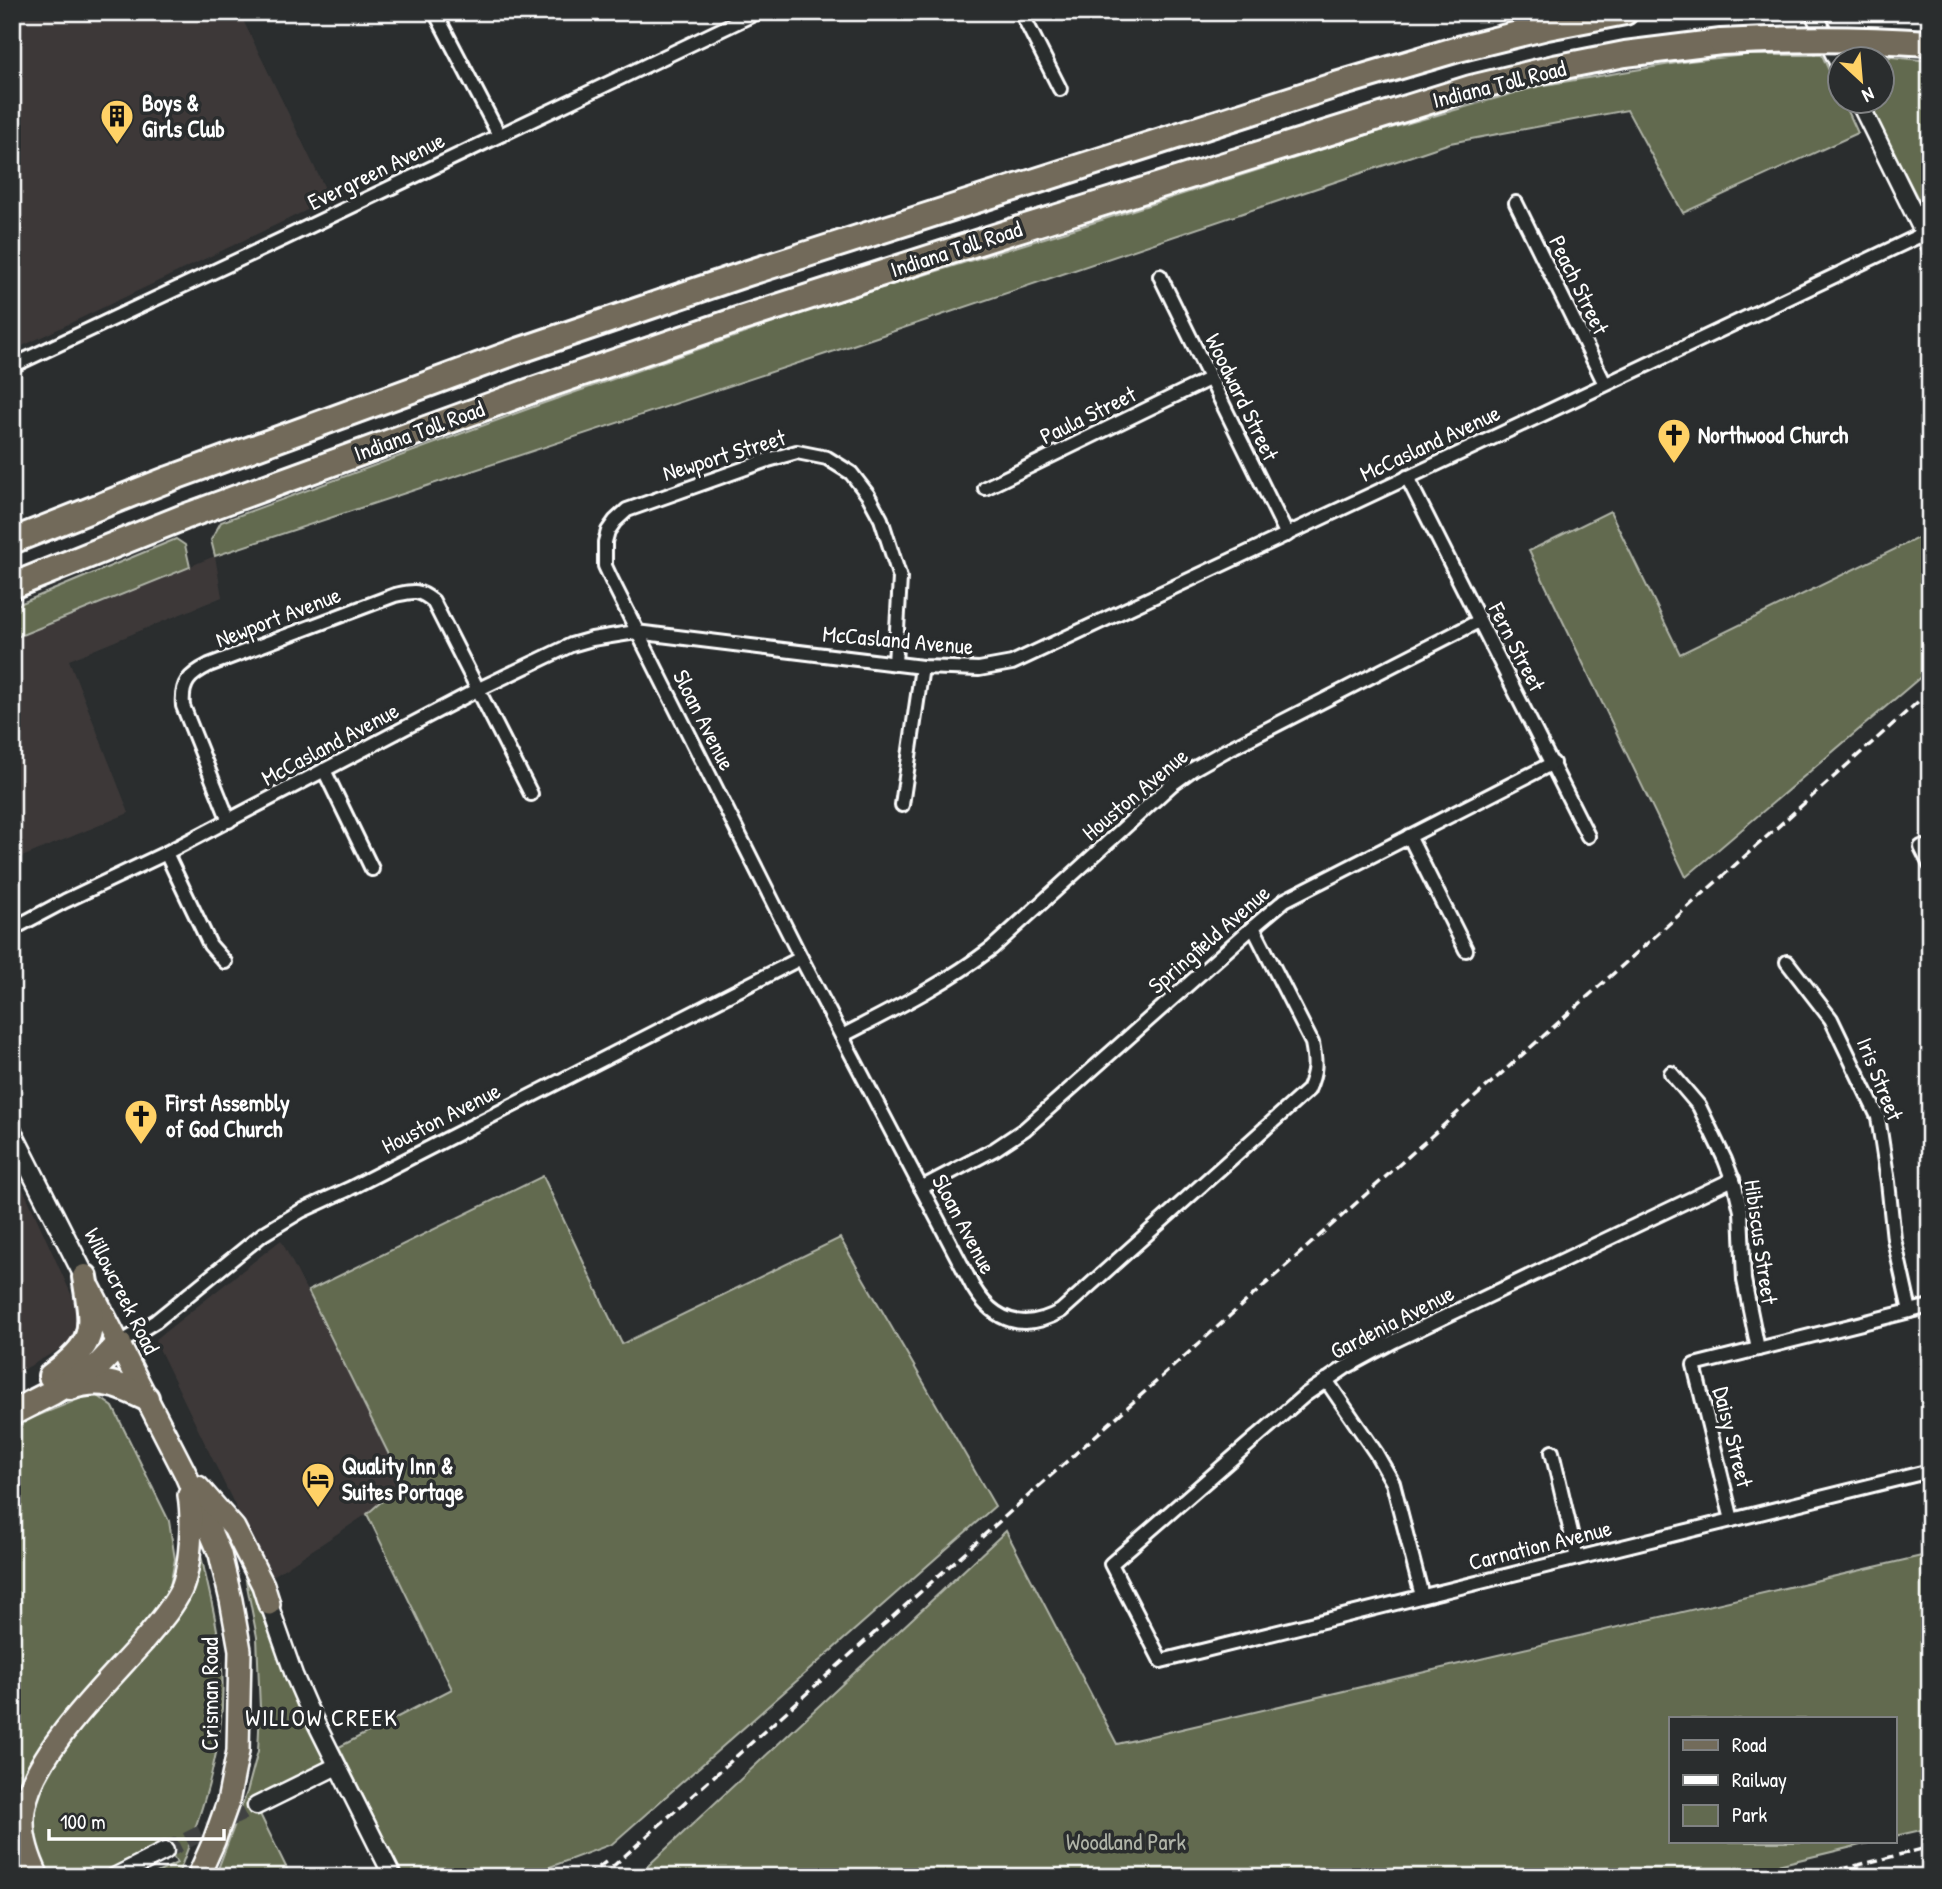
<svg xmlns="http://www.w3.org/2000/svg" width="1942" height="1889" viewBox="0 0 1942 1889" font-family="'Patrick Hand',sans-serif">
<rect width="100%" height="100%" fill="#2a2d2e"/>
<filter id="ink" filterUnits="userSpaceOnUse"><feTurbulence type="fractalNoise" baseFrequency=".0143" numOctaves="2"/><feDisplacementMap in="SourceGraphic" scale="14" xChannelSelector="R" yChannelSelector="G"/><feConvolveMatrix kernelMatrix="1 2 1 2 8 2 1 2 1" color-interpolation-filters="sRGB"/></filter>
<g filter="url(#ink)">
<g fill="#3d3939">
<path d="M12 12H239L330 199 12 351Z"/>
<path d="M215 556 222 597 69 660 129 813 12 861V639Z"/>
<path d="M12 1169 26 1195 76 1305 81 1326 67 1345 12 1376Z"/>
<path d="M281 1240 404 1483 367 1514 270 1578 155 1340Z"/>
</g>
<g fill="#626a50" stroke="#b0b4a8" stroke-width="2">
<path d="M1746 55H1822L1840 95V102H1844L1858 133 1683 213 1627 110 1450 143 847 347 215 556 211 540 221 522 544 403 814 309 1067 231 1367 135 1539 86 1689 61Z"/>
<path d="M1845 56 1892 57 1930 61V222L1868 102H1882V60L1846 59Z"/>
<path d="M1610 511 1680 654 1930 532V669L1686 877 1529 551Z"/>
<path d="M176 539 185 545 190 567 12 639V607Z"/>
<path d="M543 1176 622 1344 840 1238 995 1506 612 1844 523 1877H403L339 1747 452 1689 367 1514 403 1483 308 1291Z"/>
<path d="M94 1393 113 1407 169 1521 175 1559 169 1592 35 1756 13 1809 12 1841V1426Z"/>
<path d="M1006 1531 1117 1744 1930 1554V1828L1895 1836V1719H1671V1842H1873L1728 1877H636Z"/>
<path d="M199 1547C208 1587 219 1628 222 1669 227 1741 203 1811 177 1877H149L177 1863 166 1844 98 1877H51L41 1859 32 1827 39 1790 59 1753 167 1628Z"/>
<path d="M243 1565 294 1695 327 1761 253 1800 291 1877H215L247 1792 258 1751 260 1709 257 1637Z"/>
</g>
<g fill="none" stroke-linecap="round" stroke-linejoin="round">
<path stroke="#3f4243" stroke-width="16" stroke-dasharray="16 8" stroke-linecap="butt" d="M165 1851 256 1806"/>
<defs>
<g id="minor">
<path d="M435 12 499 135"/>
<path d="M1021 12 1060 89"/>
<path d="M1516 203 1605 384"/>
<path d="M1160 276 1287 535"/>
<path d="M12 366 285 238 758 12"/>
<path d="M1407 477 1588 836"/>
<path d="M985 488 1209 379"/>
<path d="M895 663 900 578 881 519 868 495 851 473 827 458 797 452 768 460 627 510 615 521 608 531 605 542V566L612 581 801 958 973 1287C994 1322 1024 1332 1061 1311L1308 1090C1316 1072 1316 1063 1312 1043L1253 927"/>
<path d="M324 770 372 869"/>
<path d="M902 805 922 667"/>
<path d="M229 821 183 706C181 683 189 675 209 665L395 595C414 591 418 589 433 601L531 794"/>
<path d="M1409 836 1466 950"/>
<path d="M1921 847 1930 865"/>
<path d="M166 853 210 945 225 962"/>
<path d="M12 929 65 901 166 853 479 689 571 645 592 639 636 632 922 667 979 669 1012 663C1316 522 1620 378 1923 234"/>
<path d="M1787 962 1831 1019 1878 1117 1888 1182 1894 1239 1910 1311"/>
<path d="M842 1036C894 1009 945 984 992 948L1171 785 1193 769 1225 751 1479 621"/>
<path d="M1671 1073 1699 1106 1725 1160 1735 1186 1741 1211 1744 1280 1758 1349"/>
<path d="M1733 1179 1394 1341 1346 1367 1305 1395 1111 1564 1161 1661 1930 1471"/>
<path d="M921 1188 995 1149 1025 1129 1253 927 1285 900 1553 763"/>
<path d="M119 1344 156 1321 263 1234 301 1211 349 1189 801 958"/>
<path d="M1326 1380 1376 1453 1393 1483 1422 1596"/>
<path d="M1552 1452 1577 1558"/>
<path d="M1732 1520 1694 1365 1930 1306"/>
</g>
<g id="tertiary">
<path d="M1813 12 1840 66"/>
<path d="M1859 102 1930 246"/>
<path d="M269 1604 294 1675 307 1705 393 1877"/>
<path d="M256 1806 337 1766"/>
<path d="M114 1877 165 1851"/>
</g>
<path id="secondary" d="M12 1133 85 1277"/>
<g id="primary">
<path d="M90 1288 185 1473 220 1554 231 1600 240 1650 238 1751 228 1802 214 1841 198 1877"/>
<path d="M198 1487 234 1528 263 1585 269 1604"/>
<path d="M38 1877C29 1858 20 1832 24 1810 32 1754 105 1685 143 1642 156 1626 172 1609 181 1590 191 1567 193 1520 189 1495"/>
</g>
<g id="motorway">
<path d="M12 541 169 479 518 351 745 274 1336 85 1458 49 1547 27 1625 12"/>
<path d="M12 586 184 517 530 391 740 319 1013 231 1471 88 1554 68 1625 54 1721 42"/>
<path d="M51 1376C97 1342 94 1331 85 1277"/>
<path d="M70 1387C101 1377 119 1385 146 1398"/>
<path d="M12 1413 53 1392 99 1365 119 1344"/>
</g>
</defs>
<use href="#minor" stroke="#fff" stroke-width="18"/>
<use href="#tertiary" stroke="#fff" stroke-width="21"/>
<use href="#secondary" stroke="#fff" stroke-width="24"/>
<use href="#primary" stroke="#fff" stroke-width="26"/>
<use href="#motorway" stroke="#fff" stroke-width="30"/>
<use href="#minor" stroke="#2a2d2e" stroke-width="12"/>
<use href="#tertiary" stroke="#2a2d2e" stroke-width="16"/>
<use href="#secondary" stroke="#2a2d2e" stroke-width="19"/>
<use href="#primary" stroke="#726b5a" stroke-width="21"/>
<use href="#motorway" stroke="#726b5a" stroke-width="24"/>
<g stroke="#fff" stroke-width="3.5" stroke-dasharray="10 5" stroke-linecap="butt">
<path d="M586 1877 607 1861"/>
<path d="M601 1877 1930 691"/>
<path d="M1811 1877 1930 1847"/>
</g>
<defs>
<path id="motorway-bridge" d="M1721 42C1791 38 1860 38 1930 43"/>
</defs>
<use href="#motorway-bridge" stroke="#fff" stroke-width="30" stroke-linecap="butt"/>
<use href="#motorway-bridge" stroke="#726b5a" stroke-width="24"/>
</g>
</g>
<defs>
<symbol id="building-pin" viewBox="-11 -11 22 30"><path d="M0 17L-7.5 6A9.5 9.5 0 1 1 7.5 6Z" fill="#ffd166" stroke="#2a2d2e"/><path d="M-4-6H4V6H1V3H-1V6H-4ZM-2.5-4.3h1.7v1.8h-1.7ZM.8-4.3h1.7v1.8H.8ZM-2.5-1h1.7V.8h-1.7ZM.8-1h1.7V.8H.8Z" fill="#111"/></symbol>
<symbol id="church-pin" viewBox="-11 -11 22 30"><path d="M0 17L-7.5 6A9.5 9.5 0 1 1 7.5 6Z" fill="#ffd166" stroke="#2a2d2e"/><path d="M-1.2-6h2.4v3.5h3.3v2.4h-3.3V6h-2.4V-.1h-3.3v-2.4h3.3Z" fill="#111"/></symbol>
<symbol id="hotel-pin" viewBox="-11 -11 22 30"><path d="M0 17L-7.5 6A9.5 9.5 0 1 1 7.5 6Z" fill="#ffd166" stroke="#2a2d2e"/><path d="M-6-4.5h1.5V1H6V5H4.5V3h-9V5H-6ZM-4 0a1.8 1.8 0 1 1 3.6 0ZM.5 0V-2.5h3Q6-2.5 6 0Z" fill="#111"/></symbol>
</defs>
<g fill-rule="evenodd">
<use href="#building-pin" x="98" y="97" width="38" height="52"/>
<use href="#church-pin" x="1655" y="416" width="38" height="52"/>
<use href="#church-pin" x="122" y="1097" width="38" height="52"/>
<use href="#hotel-pin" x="299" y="1460" width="38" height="52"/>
</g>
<g text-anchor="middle" stroke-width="7" stroke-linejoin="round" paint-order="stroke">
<g font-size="23" fill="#fff" stroke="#2a2d2e">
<text transform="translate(1499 84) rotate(-14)" y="8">Indiana Toll Road</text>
<text transform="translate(376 171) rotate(-26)" y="8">Evergreen Avenue</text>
<text transform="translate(956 249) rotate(-18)" y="8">Indiana Toll Road</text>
<text transform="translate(1579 285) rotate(64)" y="8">Peach Street</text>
<text transform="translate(1242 397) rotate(64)" y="8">Woodward Street</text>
<text transform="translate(1088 415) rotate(-26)" y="8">Paula Street</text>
<text transform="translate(419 431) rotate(-20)" y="8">Indiana Toll Road</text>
<text transform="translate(1430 443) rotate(-25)" y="8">McCasland Avenue</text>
<text transform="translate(724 455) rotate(-17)" y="8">Newport Street</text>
<text transform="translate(278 617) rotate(-21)" y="8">Newport Avenue</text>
<text transform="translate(898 640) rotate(5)" y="8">McCasland Avenue</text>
<text transform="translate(1517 647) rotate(63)" y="8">Fern Street</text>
<text transform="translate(704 720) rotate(63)" y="8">Sloan Avenue</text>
<text transform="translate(330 744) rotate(-28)" y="8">McCasland Avenue</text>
<text transform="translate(1135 794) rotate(-40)" y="8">Houston Avenue</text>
<text transform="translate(1209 939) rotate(-41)" y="8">Springfield Avenue</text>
<text transform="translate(1880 1079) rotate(68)" y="8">Iris Street</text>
<text transform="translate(441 1118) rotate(-27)" y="8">Houston Avenue</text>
<text transform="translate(964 1224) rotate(62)" y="8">Sloan Avenue</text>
<text transform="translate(1761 1242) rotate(82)" y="8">Hibiscus Street</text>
<text transform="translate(122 1291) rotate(63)" y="8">Willowcreek Road</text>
<text transform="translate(1392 1322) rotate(-27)" y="8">Gardenia Avenue</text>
<text transform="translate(1733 1437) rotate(76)" y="8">Daisy Street</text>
<text transform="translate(1540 1545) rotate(-14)" y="8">Carnation Avenue</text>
<text transform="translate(210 1694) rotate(-90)" y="8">Crisman Road</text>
</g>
<g font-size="23" font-weight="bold" fill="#fff" stroke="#2a2d2e" text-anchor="start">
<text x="142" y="111">Boys &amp;<tspan x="142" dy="26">Girls Club</tspan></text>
<text x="1698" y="443">Northwood Church</text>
<text x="166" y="1111">First Assembly<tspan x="166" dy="26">of God Church</tspan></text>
<text x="342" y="1474">Quality Inn &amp;<tspan x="342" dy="26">Suites Portage</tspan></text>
</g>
<g font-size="23" fill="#b0b4a8" stroke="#2a2d2e">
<text x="1126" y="1850">Woodland Park</text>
</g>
<g font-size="24" letter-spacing="2" fill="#fff" stroke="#2a2d2e">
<text x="322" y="1726">WILLOW CREEK</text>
</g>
</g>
<rect width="1942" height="1889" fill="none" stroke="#2a2d2e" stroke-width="42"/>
<rect x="21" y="21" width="1900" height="1847" fill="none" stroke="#fff" stroke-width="2.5" filter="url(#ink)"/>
<rect x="1669" y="1717" width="228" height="126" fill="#2a2d2e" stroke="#7f8182" stroke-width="2"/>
<rect x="1683" y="1740" width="35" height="10" fill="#726b5a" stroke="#7f8182" stroke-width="2"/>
<text x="1732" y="1752" font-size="21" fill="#ffffff">Road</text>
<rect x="1683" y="1775" width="35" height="10" fill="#ffffff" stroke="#7f8182" stroke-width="2"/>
<text x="1732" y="1787" font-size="21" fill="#ffffff">Railway</text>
<rect x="1683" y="1805" width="35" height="21" fill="#626a50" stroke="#7f8182" stroke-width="2"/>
<text x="1732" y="1822" font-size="21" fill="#ffffff">Park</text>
<g transform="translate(1861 80) rotate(154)"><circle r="33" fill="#2a2d2e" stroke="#7f8182" stroke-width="2"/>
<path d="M0-5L12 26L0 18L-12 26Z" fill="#ffd166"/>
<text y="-10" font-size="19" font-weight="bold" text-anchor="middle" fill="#ffffff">N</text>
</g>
<path d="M49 1829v10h175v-10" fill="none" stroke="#ffffff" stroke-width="3.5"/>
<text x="60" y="1829" font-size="21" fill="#ffffff" stroke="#2a2d2e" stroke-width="5" paint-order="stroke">100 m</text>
</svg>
